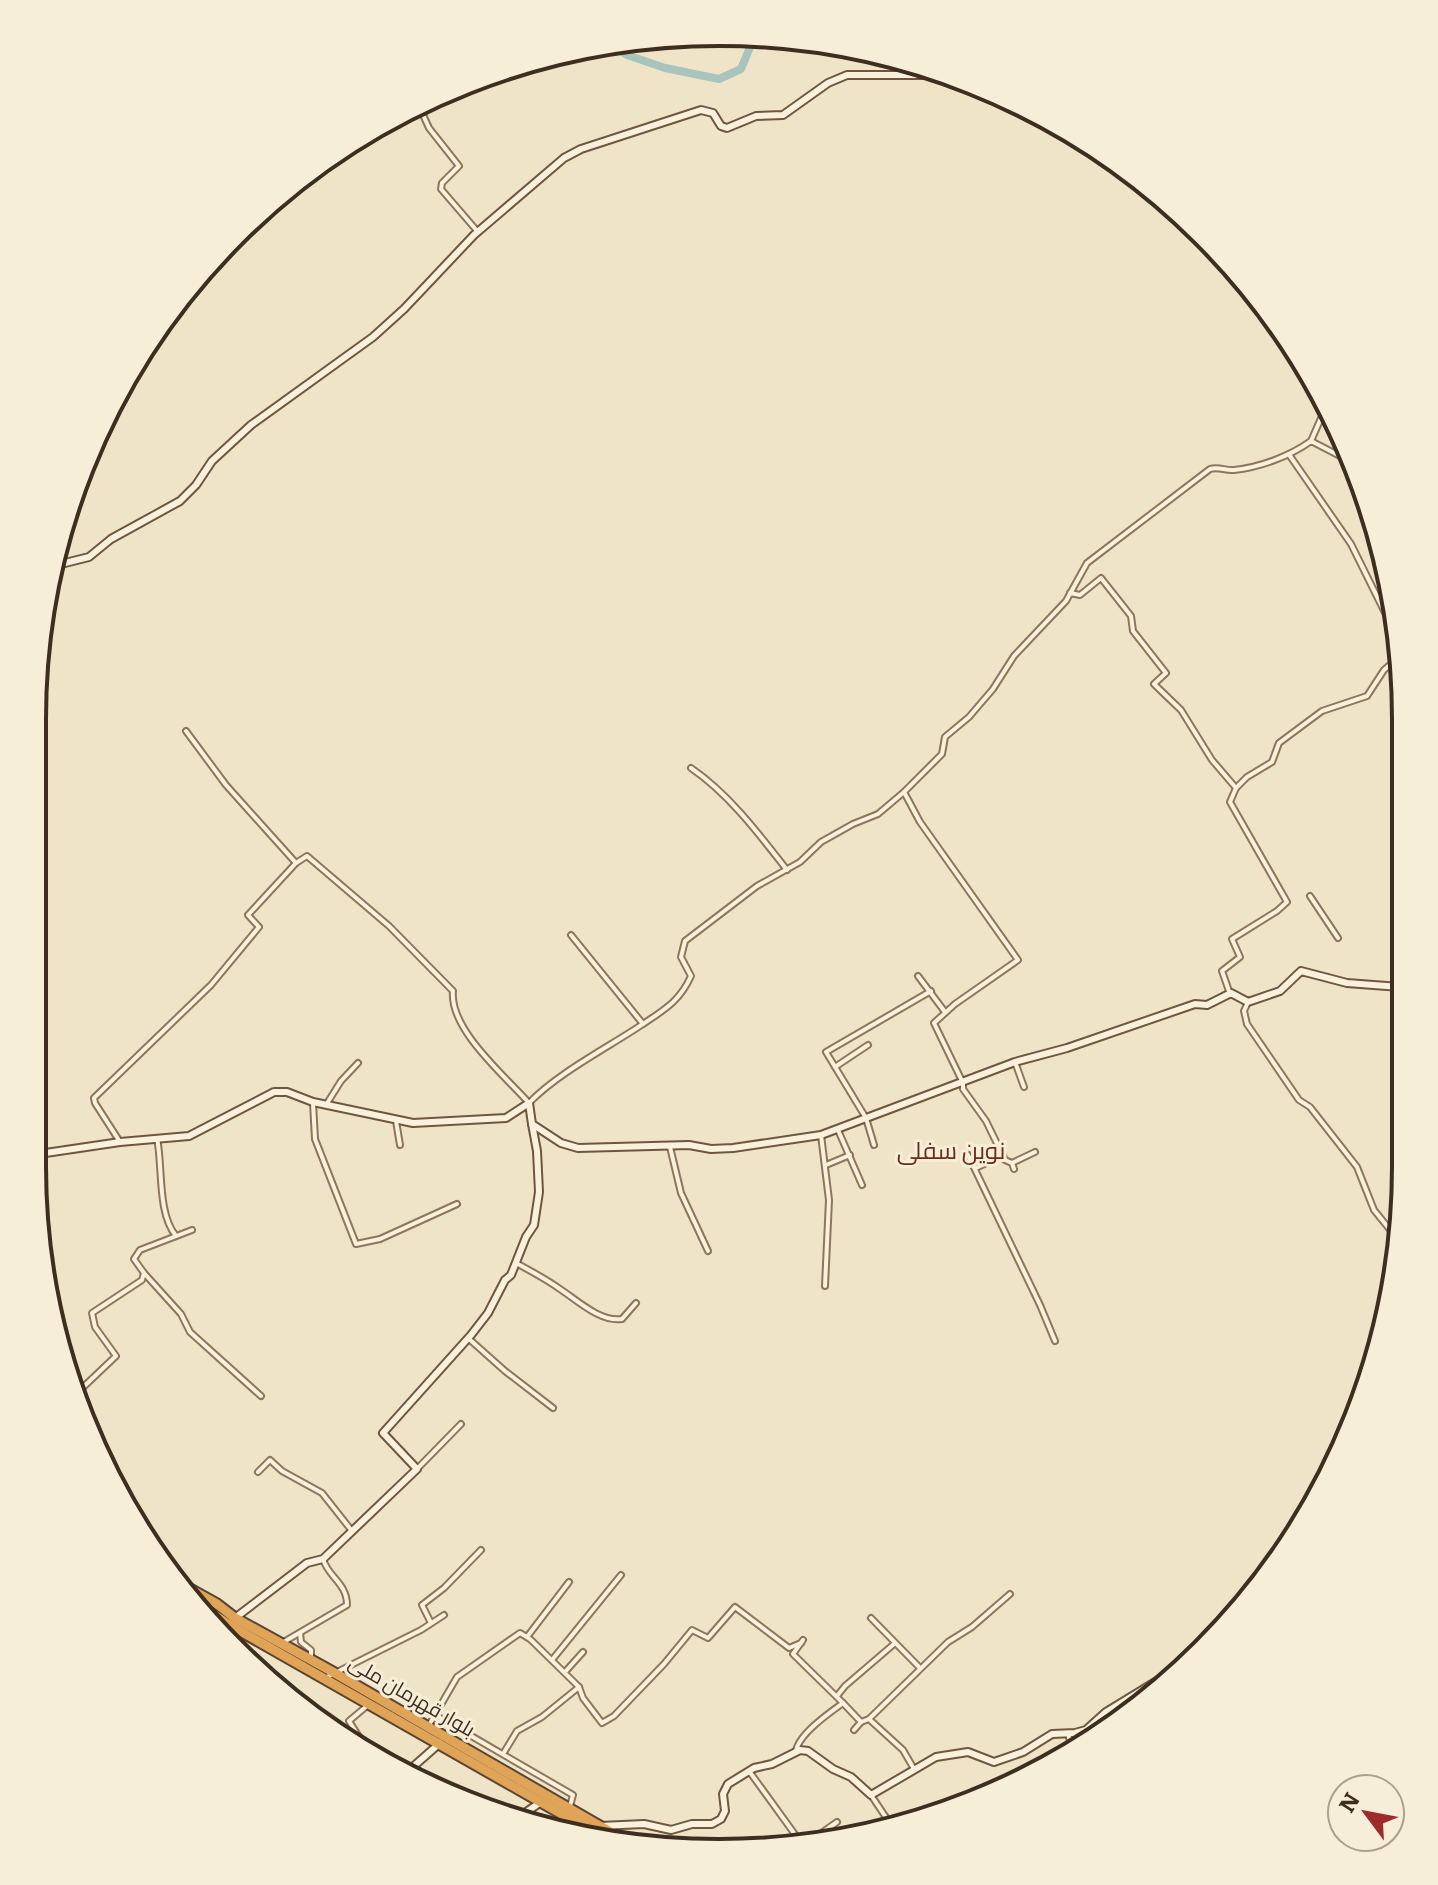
<svg xmlns="http://www.w3.org/2000/svg" width="1438" height="1885" viewBox="0 0 1438 1885" font-family="Literata,Cairo,serif">
<rect width="100%" height="100%" fill="#f0e4c8"/>
<g fill="none" stroke-linecap="round" stroke-linejoin="round">
<path stroke="#a9c4bc" stroke-width="8" d="M609 43 627 55 665 68 719 79 741 69 755 35"/>
<defs>
<g id="street">
<path d="M424 117 429 128 459 166 442 183 441 189 478 232"/>
<path d="M1311 441 1325 409"/>
<path d="M1290 456 1351 544 1400 643"/>
<path d="M1070 593 1080 595 1101 578 1131 616 1133 631 1166 673 1154 684 1181 710 1212 760 1236 788"/>
<path d="M186 731 226 785 296 863 307 856 389 926 453 991C449 1029 505 1076 529 1103 558 1073 607 1048 643 1024 664 1010 680 1001 691 976L681 957 685 941 757 886 800 862 821 842 853 824 878 814 904 792 942 754 945 737 969 717 993 689 1014 656 1066 601 1087 563 1210 469C1219 466 1225 471 1234 470 1261 467 1290 456 1311 441L1340 456 1349 457"/>
<path d="M691 768C729 794 759 834 787 870"/>
<path d="M904 792 920 822 1018 960 955 1004 934 1023 963 1083V1089L986 1121 1005 1160 1012 1163 1014 1169"/>
<path d="M1310 896 1338 938"/>
<path d="M571 935 643 1024"/>
<path d="M918 976 945 1012"/>
<path d="M1230 994 1222 971 1240 957 1232 939 1277 911 1287 902 1230 802 1236 788 1247 777 1272 762 1279 743 1322 711 1367 696 1384 670 1400 656"/>
<path d="M1248 1002 1244 1011 1247 1024 1299 1100 1310 1107 1357 1167 1374 1210 1400 1242"/>
<path d="M1015 1062 1024 1087"/>
<path d="M835 1067 868 1045"/>
<path d="M313 1103 315 1139 356 1244 380 1239 457 1204"/>
<path d="M326 1105 341 1081 358 1063"/>
<path d="M396 1121 400 1145"/>
<path d="M838 1130 862 1185"/>
<path d="M821 1135 829 1200 825 1286"/>
<path d="M157 1138C163 1167 157 1213 176 1236"/>
<path d="M120 1142 95 1103 94 1098 211 985 259 927 248 915 296 863"/>
<path d="M874 1145 866 1118 826 1052 931 991"/>
<path d="M670 1147 681 1193 708 1251"/>
<path d="M968 1155 1040 1305 1055 1341"/>
<path d="M1012 1163 1035 1152"/>
<path d="M826 1165 850 1155"/>
<path d="M976 1168 1003 1155"/>
<path d="M516 1263C531 1271 546 1279 560 1289 578 1301 600 1322 622 1319L636 1303"/>
<path d="M144 1273 181 1314 190 1332 261 1396"/>
<path d="M468 1338 505 1371 553 1408"/>
<path d="M76 1394 116 1356 95 1327 92 1313 142 1280 144 1273 134 1259 140 1250 192 1230"/>
<path d="M417 1469 461 1424"/>
<path d="M258 1472 270 1460 282 1471 322 1493 352 1531"/>
<path d="M871 1618 920 1668"/>
<path d="M431 1623 422 1605 444 1588 481 1550"/>
<path d="M218 1632 227 1625"/>
<path d="M300 1633 301 1642 311 1650V1660"/>
<path d="M527 1637 569 1582"/>
<path d="M282 1643 347 1605C347 1583 328 1577 323 1559"/>
<path d="M552 1660 621 1575"/>
<path d="M565 1672 583 1652"/>
<path d="M325 1678 421 1630 444 1615"/>
<path d="M837 1696 845 1686 894 1644"/>
<path d="M843 1703 861 1722 869 1719 903 1750 914 1769"/>
<path d="M368 1705 349 1721 373 1759"/>
<path d="M435 1715 457 1677 520 1633 530 1639 579 1687 583 1698 602 1723 614 1716 664 1664 692 1630 708 1638 735 1607 789 1648 801 1643"/>
<path d="M869 1719 948 1642 972 1627 1010 1594"/>
<path d="M429 1725 435 1715 573 1795 570 1806"/>
<path d="M1093 1726 1103 1735"/>
<path d="M854 1730 861 1722"/>
<path d="M1068 1734 1073 1751"/>
<path d="M796 1751C799 1734 829 1713 843 1703L793 1654 803 1640"/>
<path d="M503 1754 517 1731 542 1717 579 1687"/>
<path d="M749 1771 799 1840"/>
<path d="M871 1795 891 1825"/>
<path d="M816 1837 837 1822"/>
</g>
<g id="secondary">
<path d="M51 569 61 564 89 557 111 539 180 501 196 485 212 461 251 425 373 337 404 309 474 235 564 158 581 149 701 110 713 113 721 126 727 128 756 116 783 115 828 83 847 75H952"/>
<path d="M32 1155 120 1142 189 1136 274 1092H287L313 1102 413 1123 506 1118 529 1103 532 1124 561 1143 578 1148 689 1145 711 1149 733 1148 821 1135 1015 1062 1067 1048 1195 1004 1207 1005 1231 993 1248 1002 1280 991 1301 971 1347 983 1400 987"/>
<path d="M235 1618 307 1563 323 1559 417 1469 383 1433 471 1335 488 1313 505 1280 511 1275 526 1237 534 1225 539 1192 537 1151 532 1124"/>
<path d="M406 1773 440 1743"/>
<path d="M516 1819 541 1802"/>
<path d="M600 1826 644 1824 671 1830 692 1824H712L721 1819 725 1811 723 1794 728 1784 754 1768 772 1764 800 1750 808 1751 833 1769 851 1777 871 1795 936 1757 968 1752 994 1762 1023 1752 1052 1734 1075 1733 1086 1730 1106 1712 1173 1671 1194 1653 1200 1655"/>
</g>
<g id="highway">
<path d="M181 1584 217 1604 235 1618 333 1672 624 1840"/>
<path d="M196 1603 228 1624 604 1838"/>
</g>
</defs>
<use href="#street" stroke="#8d765c" stroke-width="8"/>
<use href="#secondary" stroke="#6f573f" stroke-width="10"/>
<use href="#highway" stroke="#5b4430" stroke-width="13"/>
<use href="#street" stroke="#faf1dc" stroke-width="4"/>
<use href="#secondary" stroke="#faf1dc" stroke-width="6"/>
<use href="#highway" stroke="#e0a458" stroke-width="9"/>
</g>
<g text-anchor="middle" stroke-width="6" stroke-linejoin="round" paint-order="stroke">
<g font-size="20" fill="#3d2e20" stroke="#f7eed8">
<text transform="translate(412 1696) rotate(30)" y="7">بلوار قهرمان ملی</text>
</g>
<g font-size="24" fill="#6b2e1e" stroke="#f7eed8">
<text x="951" y="1159">نوین سفلى</text>
</g>
</g>
<path d="M0 0H1438V1885H0ZM719 46H719A673 673 0 0 1 1392 719V1166A673 673 0 0 1 719 1839H719A673 673 0 0 1 46 1166V719A673 673 0 0 1 719 46Z" fill="#f7eed8" fill-rule="evenodd"/>
<path fill="none" stroke="#3d2e20" stroke-width="4" d="M719 46H719A673 673 0 0 1 1392 719V1166A673 673 0 0 1 719 1839H719A673 673 0 0 1 46 1166V719A673 673 0 0 1 719 46Z"/>
<g transform="translate(1366 1813) rotate(302)"><circle r="38" fill="#f7eed8" stroke="#ada18e" stroke-width="2"/>
<path d="M0-6L14 30L0 20L-14 30Z" fill="#9e2a2b"/>
<text y="-12" font-size="22" font-weight="bold" text-anchor="middle" fill="#3d2e20">N</text>
</g>
</svg>
